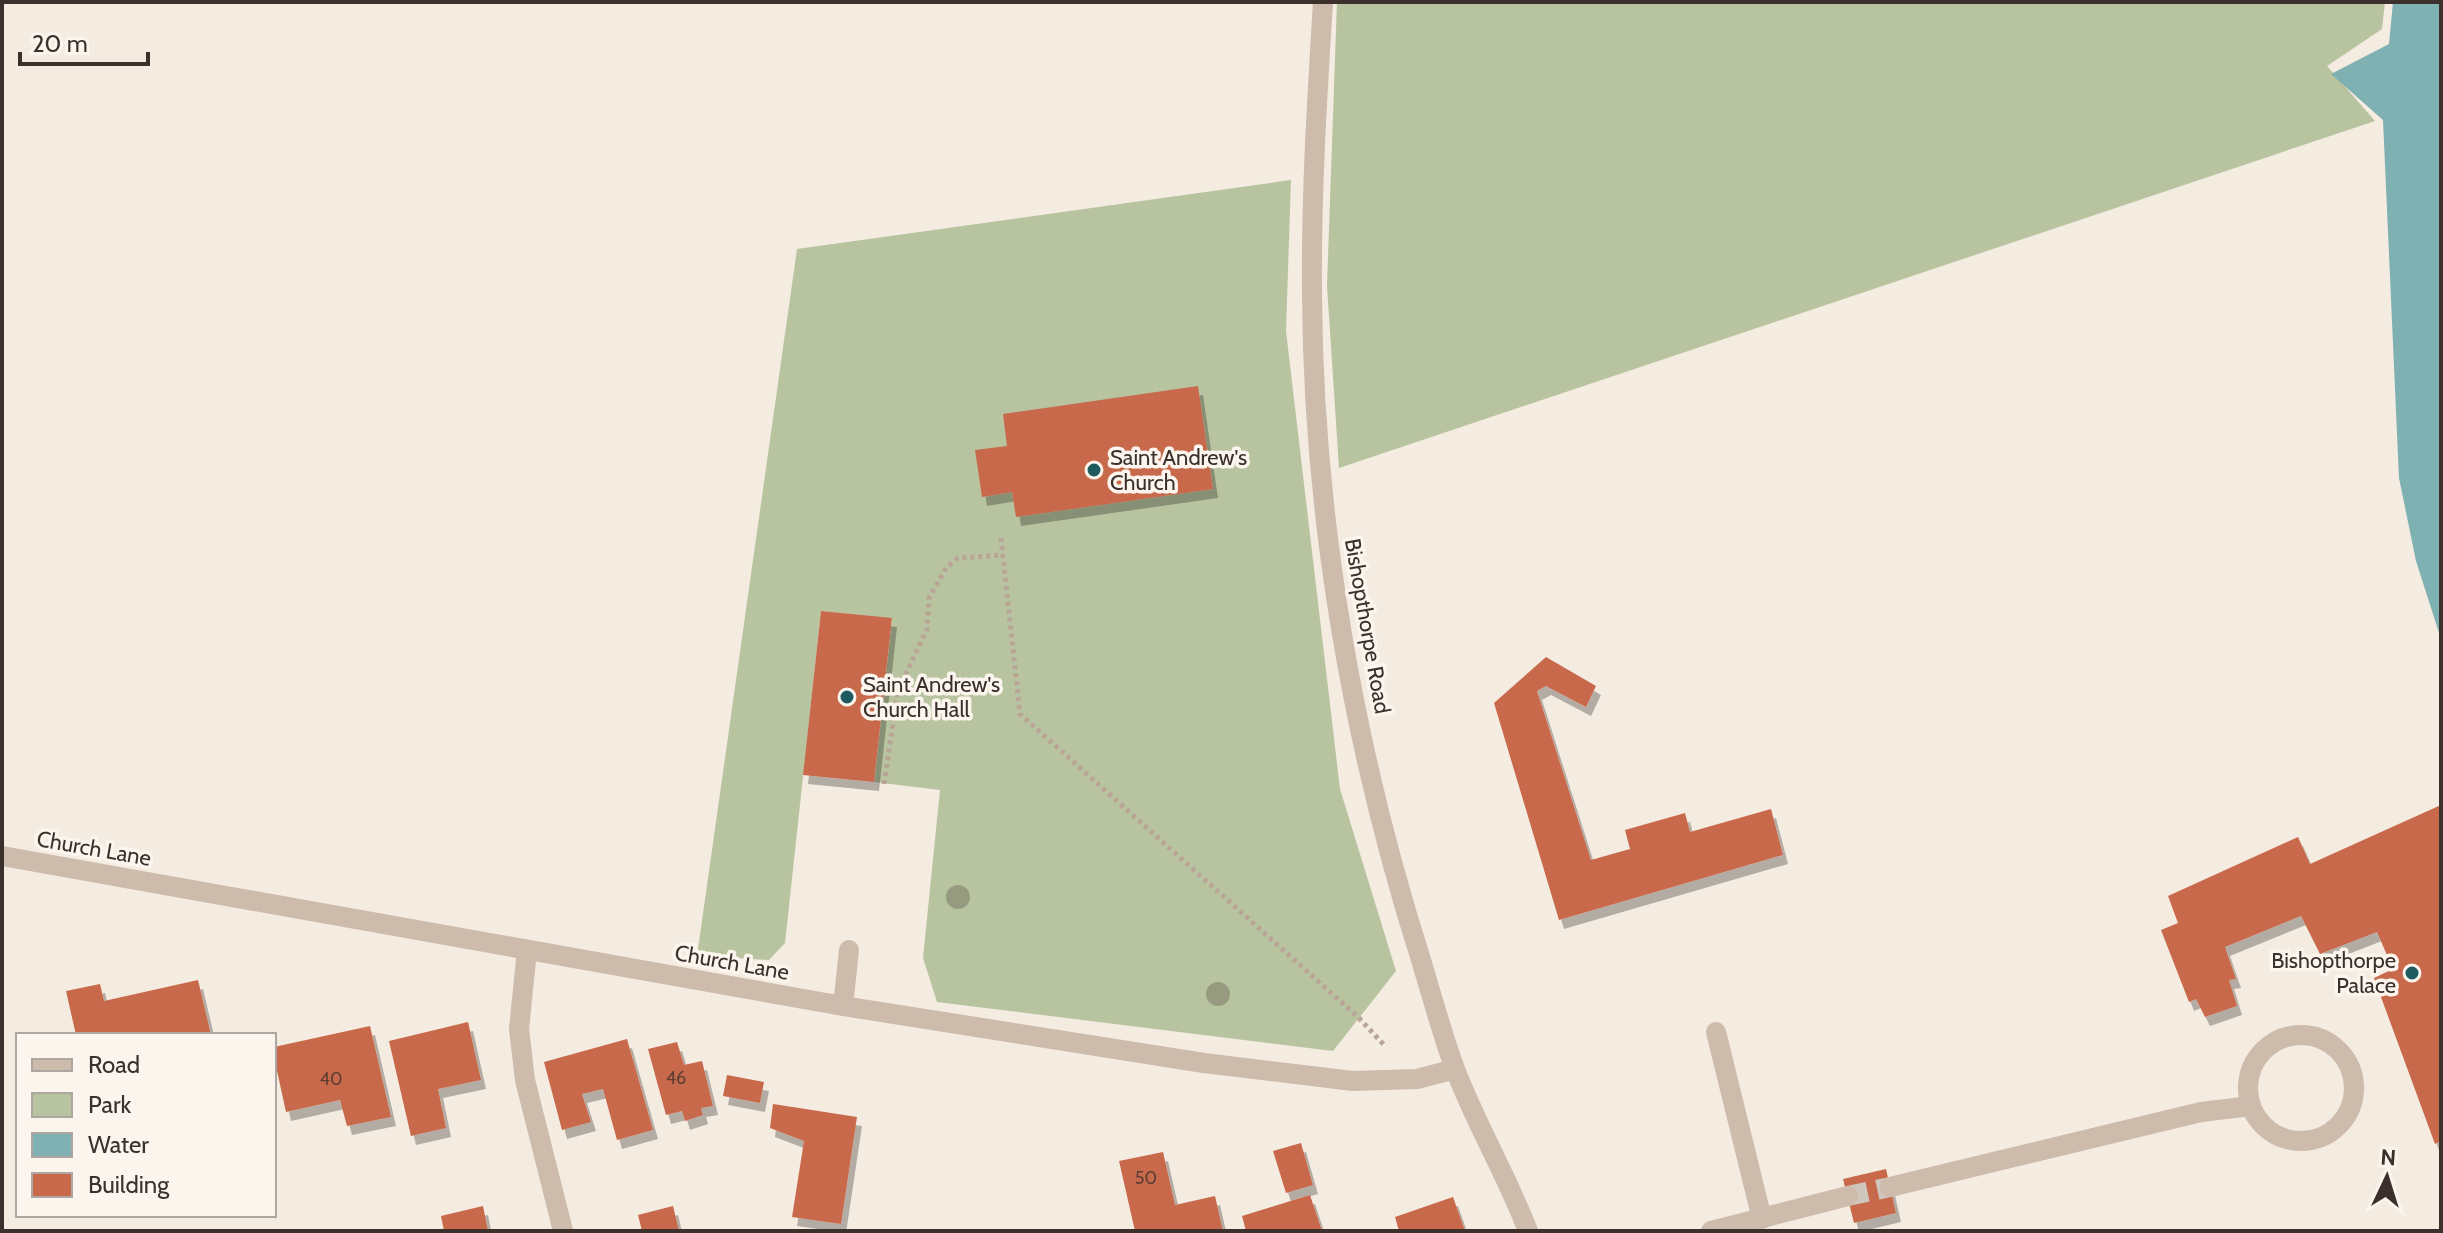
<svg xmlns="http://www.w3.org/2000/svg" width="2443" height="1233" viewBox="0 0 2443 1233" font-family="Cabin,sans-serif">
<defs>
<filter id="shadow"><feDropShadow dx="5" dy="9" stdDeviation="0" flood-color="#0004"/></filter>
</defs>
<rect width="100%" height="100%" fill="#f4ebe1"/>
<g fill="#b8c4a0">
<path d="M1337 2H2385L2382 29 2327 66 2375 121 1339 468 1327 286Z"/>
<path d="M1291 180 1286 331 1340 789 1396 971 1333 1051 937 1002 923 958 940 790 874 782 892 619 821 611 785 943 769 960 697 956 797 249Z"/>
</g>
<path fill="#7fb0b2" d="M2393 2H2441V639L2416 561 2399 478 2383 120 2331 74 2389 44Z"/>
<g fill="#c8694b" filter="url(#shadow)">
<path d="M1198 386 1213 489 1016 517 1012 492 982 497 975 450 1007 446 1003 414Z"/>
<path d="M821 611 892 618 874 782 803 775Z"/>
<path d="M1546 657 1596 686 1586 707 1546 686 1537 691 1591 860 1630 849 1625 830 1685 813 1690 832 1771 809 1783 855 1559 920 1494 703Z"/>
<path d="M2441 805V1141L2435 1144 2374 978 2393 969 2377 932 2320 954 2301 916 2225 947 2236 979 2229 980 2237 1006 2205 1017 2196 999 2189 1002 2161 930 2178 923 2168 896 2298 837 2310 864Z"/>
<path d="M198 980 211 1035H76L66 991 100 984 104 1001Z"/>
<path d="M468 1022 481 1080 438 1089 446 1128 411 1136 389 1041Z"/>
<path d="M370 1026 391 1117 347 1126 340 1100 286 1112 274 1057V1047Z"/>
<path d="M627 1039 653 1130 617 1140 603 1089 582 1094 591 1122 562 1130 544 1062Z"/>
<path d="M677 1042 684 1065 702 1061 713 1106 701 1108 703 1115 685 1121 682 1111 666 1115 648 1049Z"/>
<path d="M727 1075 764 1082 760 1103 723 1096Z"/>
<path d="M773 1104 857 1117 841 1224 792 1217 804 1141 770 1128Z"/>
<path d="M1301 1143 1313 1185 1286 1193 1273 1151Z"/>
<path d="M1163 1152 1175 1205 1215 1196 1223 1231H1135L1119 1161Z"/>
<path d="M1886 1169 1896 1213 1854 1223 1843 1179Z"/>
<path d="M1310 1195 1322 1231H1246L1242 1216Z"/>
<path d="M1453 1197 1465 1231H1399L1395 1217Z"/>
<path d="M483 1206 488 1231H444L441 1216Z"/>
<path d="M673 1206 679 1231H642L638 1215Z"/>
</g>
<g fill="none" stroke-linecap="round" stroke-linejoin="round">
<path stroke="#cfc6bd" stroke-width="20" stroke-dasharray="20 10" stroke-linecap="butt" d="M1848 1196 1890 1187"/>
<g stroke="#b9a596" stroke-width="5" stroke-dasharray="4 4" stroke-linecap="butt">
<path d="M1001 538 1020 714 1358 1017 1386 1047"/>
<path d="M884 784 898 691 927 629 929 598 946 568 958 558 1003 555"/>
</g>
<g stroke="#cdbbac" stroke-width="20">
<path d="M1323 2C1317 99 1311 196 1312 293 1313 518 1353 746 1421 960 1432 996 1442 1034 1455 1069 1476 1124 1507 1176 1528 1231"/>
<path d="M2 856 843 1006 1204 1063 1353 1081 1417 1079 1455 1069"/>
<path d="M527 950 519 1029 525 1080 563 1231"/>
<path d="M843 1006 849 950"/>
<path d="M1716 1032 1762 1219"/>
<circle cx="2301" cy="1088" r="53"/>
<path d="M1890 1187 2201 1112 2251 1106"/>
<path d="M1711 1231 1848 1196"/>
</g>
</g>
<g fill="#969b7f">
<circle cx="958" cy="897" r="12"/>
<circle cx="1218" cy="994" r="12"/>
</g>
<g fill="#1f5a5e" stroke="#fbf5ee" stroke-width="3">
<circle cx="1094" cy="470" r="8"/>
<circle cx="847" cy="697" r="8"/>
<circle cx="2412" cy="973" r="8"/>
</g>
<g text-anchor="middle" stroke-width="7" stroke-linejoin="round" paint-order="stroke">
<g font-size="18" fill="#5e3e33">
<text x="676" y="1084">46</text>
<text x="331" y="1085">40</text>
<text x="1146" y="1184">50</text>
</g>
<g font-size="22" fill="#3b302b" stroke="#fbf5ee" text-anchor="start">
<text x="1110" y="465">Saint Andrew's<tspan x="1110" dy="25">Church</tspan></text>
<text x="863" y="692">Saint Andrew's<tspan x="863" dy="25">Church Hall</tspan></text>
<text x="2396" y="968" text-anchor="end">Bishopthorpe<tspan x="2396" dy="25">Palace</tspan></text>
</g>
<g font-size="22" fill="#3b302b" stroke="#fbf5ee">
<text transform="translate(1368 626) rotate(80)" y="8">Bishopthorpe Road</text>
<text transform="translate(94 848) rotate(10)" y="8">Church Lane</text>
<text transform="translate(732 962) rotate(10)" y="8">Church Lane</text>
</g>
</g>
<rect width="2443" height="1233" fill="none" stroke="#3b302b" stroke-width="8"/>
<rect x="16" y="1033" width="260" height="184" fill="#fbf5ee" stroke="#aea6a0" stroke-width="2"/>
<rect x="32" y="1059" width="40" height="12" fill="#cdbbac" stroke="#aea6a0" stroke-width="2"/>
<text x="88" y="1073" font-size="24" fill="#3b302b">Road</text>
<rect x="32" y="1093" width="40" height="24" fill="#b8c4a0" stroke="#aea6a0" stroke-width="2"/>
<text x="88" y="1113" font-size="24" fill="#3b302b">Park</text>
<rect x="32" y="1133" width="40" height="24" fill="#7fb0b2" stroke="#aea6a0" stroke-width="2"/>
<text x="88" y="1153" font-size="24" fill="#3b302b">Water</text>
<rect x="32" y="1173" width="40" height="24" fill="#c8694b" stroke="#aea6a0" stroke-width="2"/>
<text x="88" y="1193" font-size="24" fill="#3b302b">Building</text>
<g transform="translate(2387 1177) rotate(4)" stroke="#fbf5ee" stroke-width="6" paint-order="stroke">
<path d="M0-6L14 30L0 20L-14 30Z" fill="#3b302b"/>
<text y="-12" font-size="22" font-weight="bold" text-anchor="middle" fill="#3b302b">N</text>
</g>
<path d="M20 52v12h128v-12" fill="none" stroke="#3b302b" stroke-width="4"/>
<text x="32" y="52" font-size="24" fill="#3b302b" stroke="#fbf5ee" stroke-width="6" paint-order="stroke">20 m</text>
</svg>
